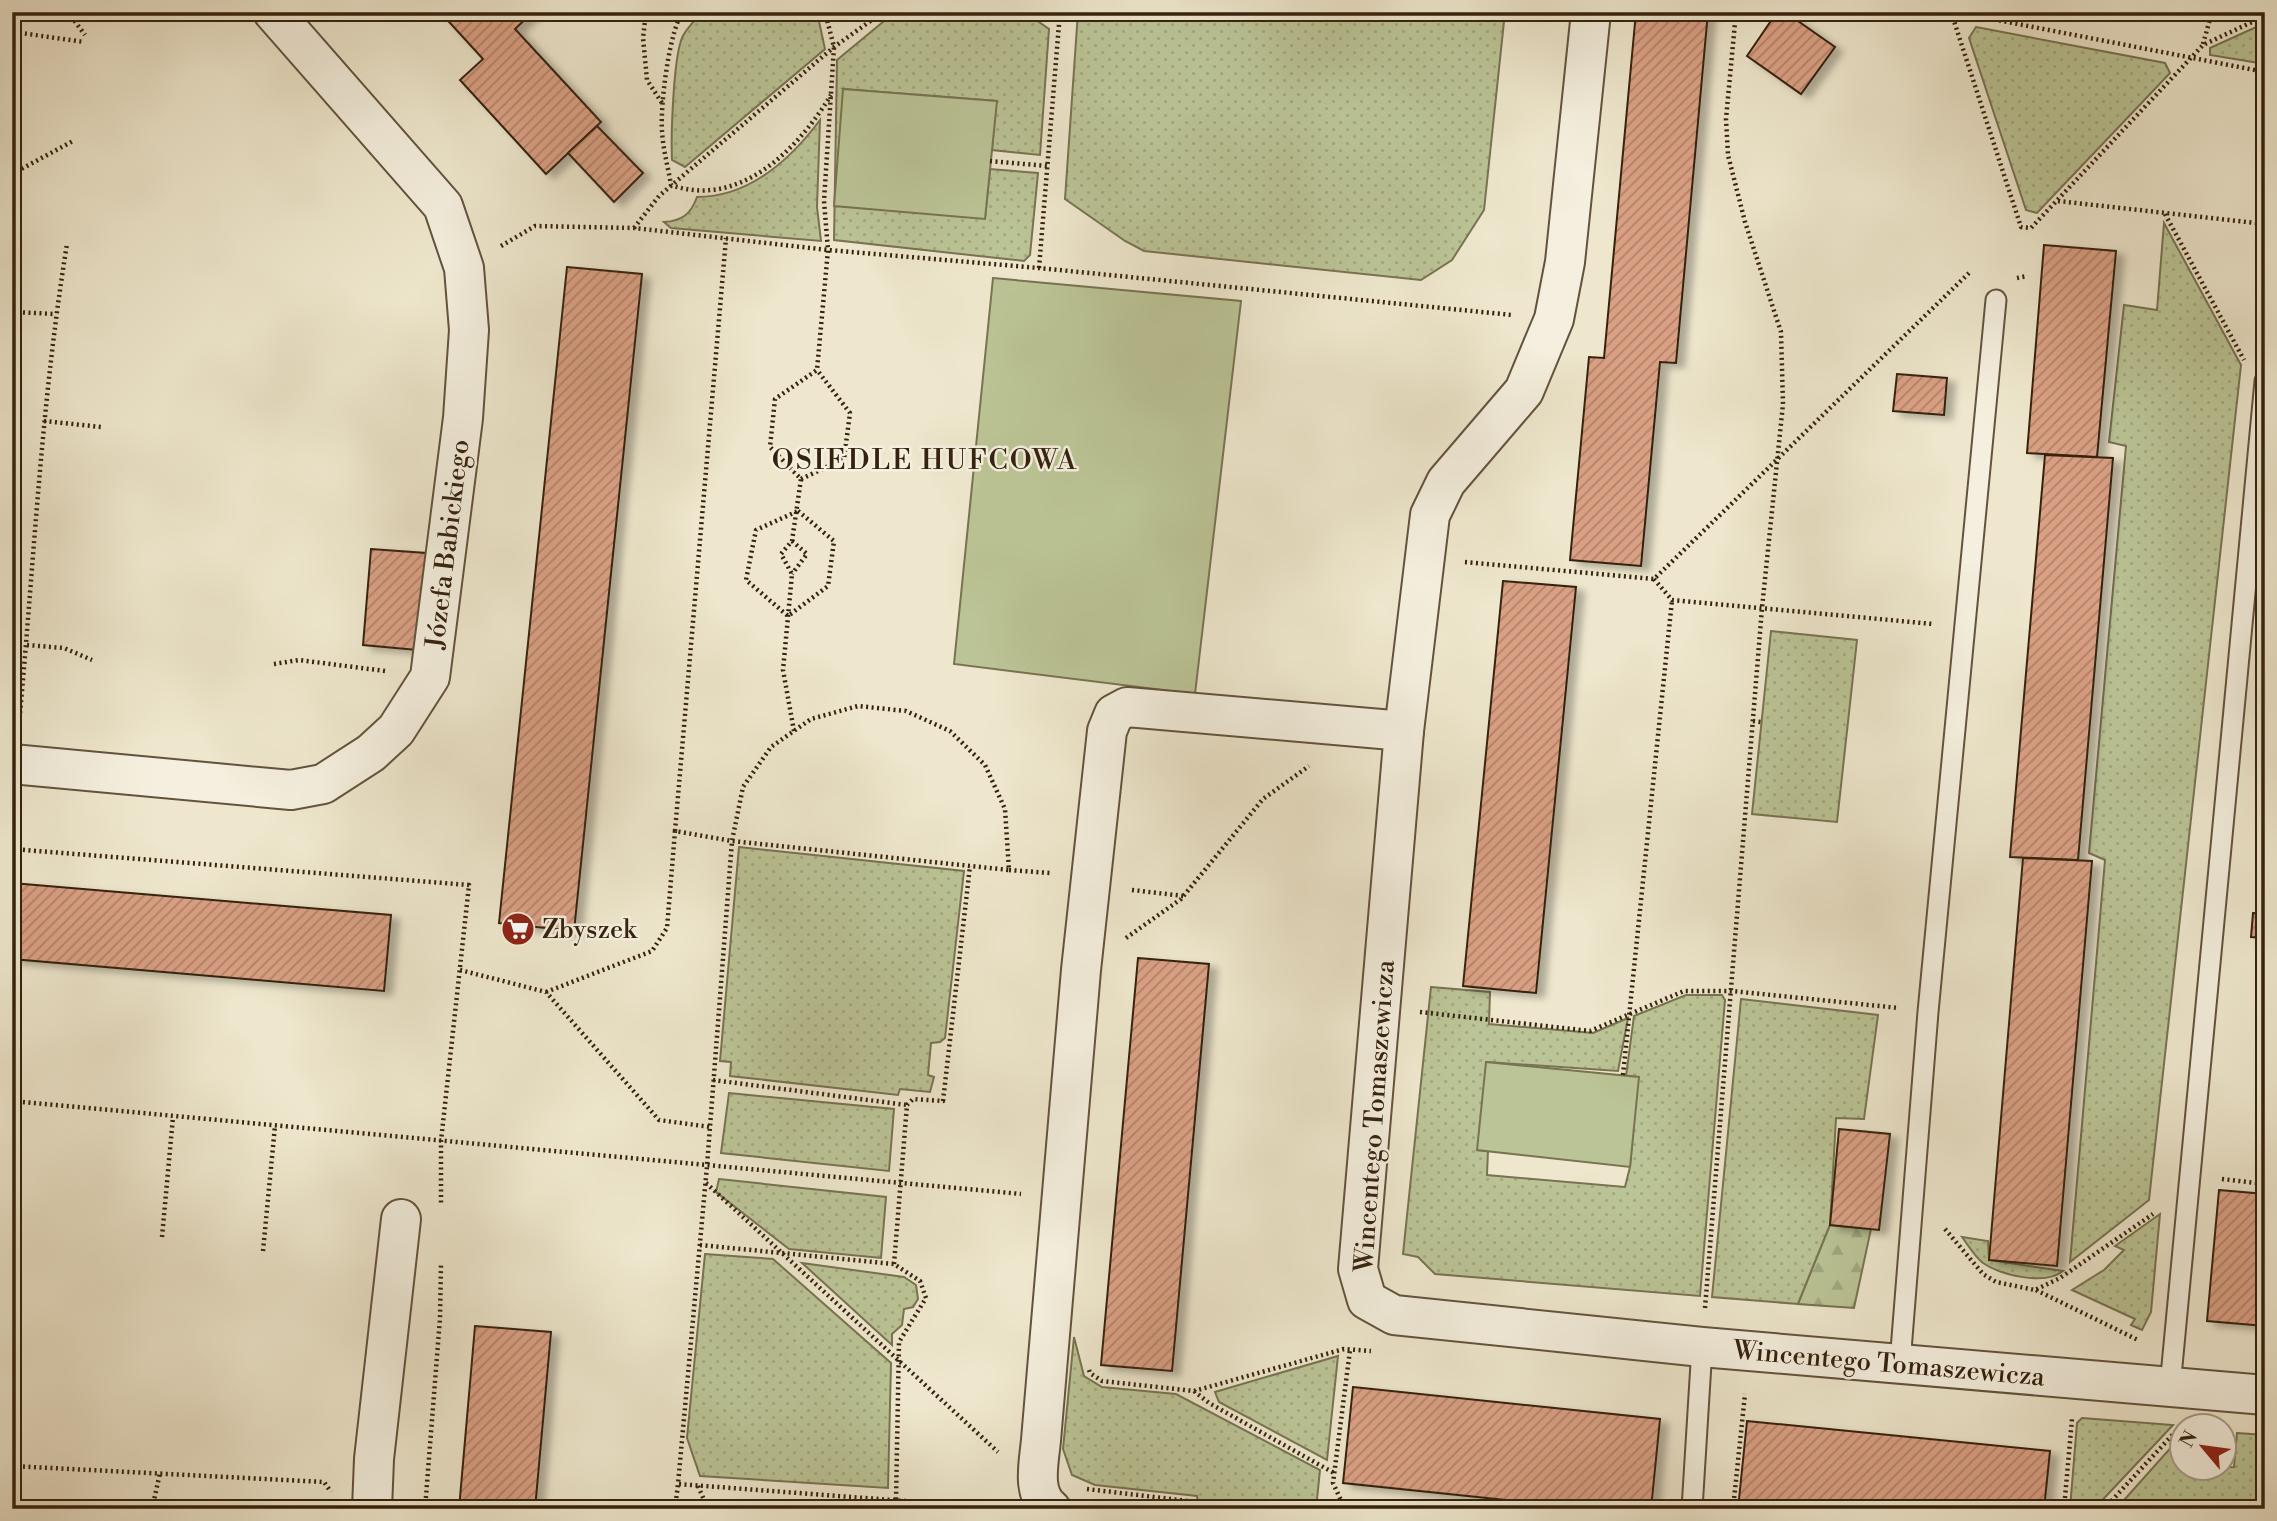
<svg xmlns="http://www.w3.org/2000/svg" width="2277" height="1521" viewBox="0 0 2277 1521" font-family="'Libre Bodoni',serif">
<defs>
<pattern id="green-dots" width="8" height="8" patternUnits="userSpaceOnUse" patternTransform="scale(1.75)"><rect width="8" height="8" fill="#bbc496"/><path d="M2 2h.1M6 6h.1" fill="none" stroke="#a1a880" stroke-width="1.8" stroke-linecap="round"/></pattern>
<pattern id="forest-firs" width="22" height="20" patternUnits="userSpaceOnUse" patternTransform="scale(1.75)"><rect width="22" height="20" fill="#bbc496"/><path d="M5 1l3.5 6h-7zM16 11l3.5 6h-7z" fill="#a1a880"/></pattern>
<pattern id="building-hatch" width="6" height="6" patternUnits="userSpaceOnUse" patternTransform="scale(1.75)"><rect width="6" height="6" fill="#daa084"/><path d="M-1 1l2-2M0 6l6-6M5 7l2-2" fill="none" stroke="#b2826a"/></pattern>
<filter id="shadow"><feDropShadow dx="8" dy="4.5" stdDeviation="3.5" flood-color="#0004"/></filter>
</defs>
<rect width="100%" height="100%" fill="#eee7cd"/>
<filter id="stains"><feTurbulence type="fractalNoise" baseFrequency=".00286" numOctaves="4"/><feColorMatrix values="0 0 0 0 .2 0 0 0 0 .09 0 0 0 0 .02 0 0 0 .5 -.17"/></filter>
<radialGradient id="worn" r=".72"><stop offset=".6" stop-color="#630" stop-opacity="0"/><stop offset="1" stop-color="#630" stop-opacity=".3"/></radialGradient>
<g fill="url(#green-dots)" stroke="#787352" stroke-width="2">
<path d="M702 12H817L825 49 685 167 672 160C671 138 673 50 684 34 689 26 696 19 702 12Z"/>
<path d="M895 12H937L1036 20 1049 29 1040 155 992 150 996 101 843 89 985 218 990 169 1038 173 1030 255 1024 261 834 240 837 60Z"/>
<path d="M1078 12H1505L1484 210 1452 260 1421 280 1144 251 1125 241 1065 199Z"/>
<path d="M2265 23V64L2210 55V48Z"/>
<path d="M1976 27 2165 63 2170 73 2037 213 2026 210 1969 38Z"/>
<path d="M820 120 817 207 821 241 671 228 664 222C682 221 691 214 697 197 750 197 790 160 820 120Z"/>
<path d="M2164 223 2241 365 2149 1200 2070 1262 2105 860 2089 853 2126 446 2109 442 2124 305 2157 310Z"/>
<path d="M1771 631 1857 640 1837 822 1752 814Z"/>
<path d="M739 847 964 871 945 1038 940 1042 931 1043 928 1075 934 1077 930 1092 900 1089 898 1095 730 1076 731 1062 720 1061Z"/>
<path d="M1431 987 1490 992 1489 1024 1593 1033 1628 1018 1618 1071 1487 1062 1478 1150 1488 1151 1487 1175 1625 1187 1630 1167 1638 1077 1626 1076 1634 1016 1686 995H1722L1725 1000 1700 1296 1435 1274 1418 1257 1403 1254Z"/>
<path d="M1741 999 1878 1015 1864 1119 1836 1118 1830 1225 1798 1304 1712 1297Z"/>
<path d="M729 1093 894 1109 889 1171 721 1153Z"/>
<path d="M719 1179 886 1197 881 1258 789 1249 716 1192Z"/>
<path d="M2160 1214 2151 1312 2142 1330 2131 1325 2135 1319 2072 1290 2104 1270 2124 1250 2115 1246Z"/>
<path d="M1962 1237 1988 1241 1989 1260 2063 1271C2045 1286 2001 1275 1983 1263 1975 1257 1968 1245 1962 1237Z"/>
<path d="M705 1254 773 1259 891 1363 888 1488 700 1476 687 1438Z"/>
<path d="M802 1263 904 1277 916 1285 918 1299 913 1307 904 1309 902 1325 892 1334V1345Z"/>
<path d="M1074 1337 1084 1376 1102 1387 1176 1394 1320 1470 1316 1509H1249L1198 1504 1197 1496 1095 1485 1072 1475 1063 1449Z"/>
<path d="M1338 1356 1327 1460 1219 1402 1215 1392Z"/>
<path d="M2082 1418 2173 1425 2094 1509H2070L2077 1423Z"/>
<path d="M2237 1433 2265 1435V1509H2116L2182 1435V1468L2234 1467Z"/>
<path d="M711 1501 855 1509H714Z"/>
</g>
<path fill="url(#forest-firs)" stroke="#787352" stroke-width="2" d="M1830 1225 1871 1229 1854 1308 1798 1304Z"/>
<g fill="#bbc496" stroke="#787352" stroke-width="2">
<path d="M843 89 997 101 985 219 834 206Z"/>
<path d="M993 278 1241 301 1195 694 954 664Z"/>
<path d="M1486 1062 1639 1077 1630 1167 1477 1150Z"/>
</g>
<g fill="url(#building-hatch)" stroke="#35220e" stroke-width="2" filter="url(#shadow)">
<path d="M440 12H533L515 29 601 122 546 174 460 80 483 59Z"/>
<path d="M1636 12H1708L1676 363 1660 362 1641 566 1570 560 1589 357 1604 358Z"/>
<path d="M1777 12H1785L1835 47 1801 94 1747 56Z"/>
<path d="M597 126 643 173 614 202 568 153Z"/>
<path d="M2044 245 2116 251 2097 457 2027 453Z"/>
<path d="M567 267 642 274 574 931 499 923Z"/>
<path d="M1897 374 1947 378 1944 415 1893 411Z"/>
<path d="M2045 455 2113 458 2078 860 2010 857Z"/>
<path d="M371 549 426 553 417 650 363 645Z"/>
<path d="M1503 581 1576 587 1536 993 1463 986Z"/>
<path d="M2023 858 2092 861 2057 1266 1989 1260Z"/>
<path d="M12 883 391 915 384 991 12 959Z"/>
<path d="M2253 913 2265 914V938L2251 937Z"/>
<path d="M1138 958 1209 964 1172 1371 1101 1365Z"/>
<path d="M1839 1129 1890 1134 1879 1230 1830 1225Z"/>
<path d="M2219 1190 2265 1194V1326L2207 1321Z"/>
<path d="M475 1326 551 1332 535 1509H459Z"/>
<path d="M1353 1387 1660 1419 1651 1509H1593L1343 1483Z"/>
<path d="M1747 1421 2050 1451 2044 1509H1738Z"/>
</g>
<g fill="none" stroke-linecap="round" stroke-linejoin="round">
<defs>
<g id="lane">
<path d="M1900 1363 1928 1012 1996 300"/>
<path d="M2170 1387 2265 381"/>
<path d="M1692 1509 1702 1347"/>
</g>
<g id="street">
<path d="M1591 12 1565 262 1554 319 1524 391 1446 482 1430 515 1404 731 1358 1269 1367 1300 1394 1315 1702 1347 2265 1395"/>
<path d="M12 764 291 790 323 784 371 753 396 730 430 677 463 418 469 330 464 268 443 206 273 12"/>
<path d="M372 1509 374 1459 401 1219"/>
<path d="M1051 1509C1031 1493 1039 1463 1041 1440L1081 970 1107 731 1114 714 1127 707 1404 731"/>
</g>
</defs>
<use href="#lane" stroke="#63533e" stroke-width="23"/>
<use href="#street" stroke="#63533e" stroke-width="42"/>
<g stroke="#35220e" stroke-width="4.5" stroke-dasharray="2 3.5" stroke-linecap="butt">
<path d="M68 12 85 35"/>
<path d="M646 12 643 38 647 80 662 103"/>
<path d="M683 12C669 30 660 107 662 131 663 149 668 167 671 185 740 209 798 149 831 95"/>
<path d="M1951 12 2021 227 2031 228 2203 45 2265 16"/>
<path d="M1956 12 2265 72"/>
<path d="M14 32 84 42"/>
<path d="M2203 44 2212 12"/>
<path d="M990 161 1047 166"/>
<path d="M12 174 73 141"/>
<path d="M2058 201 2265 224"/>
<path d="M2165 214 2244 360"/>
<path d="M634 228 659 196 834 47 883 12"/>
<path d="M501 246 535 226 634 228 828 250 1039 268 1512 315"/>
<path d="M1039 268 1060 12"/>
<path d="M2017 278 2027 276"/>
<path d="M12 312 55 314"/>
<path d="M44 421 101 427"/>
<path d="M801 479 844 459 850 413 817 370"/>
<path d="M798 511 834 541 828 586 788 616 746 580 756 530Z"/>
<path d="M792 541 807 554 792 574"/>
<path d="M1465 562 1654 579 1969 273"/>
<path d="M1654 579 1672 600 1933 624"/>
<path d="M27 645 64 648 92 660"/>
<path d="M274 664 299 660 385 671"/>
<path d="M1753 721 1761 722"/>
<path d="M19 724C34 564 41 403 67 244"/>
<path d="M794 731 783 670 792 574 781 554 792 541 801 479 770 447 775 399 817 370 828 250 824 201 834 47 825 12"/>
<path d="M675 831 726 238"/>
<path d="M12 849 469 885 441 1141V1204"/>
<path d="M1009 870 1050 873"/>
<path d="M1132 890 1184 896"/>
<path d="M1126 938 1181 899 1263 799 1309 766"/>
<path d="M460 970 546 992 659 1120 710 1127"/>
<path d="M546 992 652 951 667 928 675 831 732 841 1009 870 1005 809 985 765 950 731 906 711 858 706 811 719 771 747 743 787 732 841 707 1166 678 1484 945 1504V1509"/>
<path d="M1420 1012 1590 1031 1684 991H1732L1899 1008"/>
<path d="M1623 1075 1672 600"/>
<path d="M713 1080 907 1105"/>
<path d="M12 1101 1021 1194"/>
<path d="M2222 1179 2265 1184"/>
<path d="M706 1183 998 1452"/>
<path d="M1945 1229 1983 1274 1996 1282 2035 1290 2060 1278 2153 1214"/>
<path d="M162 1237 173 1117"/>
<path d="M700 1245 894 1264 920 1281 926 1298 899 1342 896 1500"/>
<path d="M263 1251 275 1126"/>
<path d="M894 1264 907 1105 913 1099 943 1101 970 866"/>
<path d="M2036 1290 2138 1340"/>
<path d="M1705 1308 1762 608 1783 404 1781 332 1745 222 1728 155 1726 119 1736 12"/>
<path d="M1089 1370 1090 1373 1102 1381 1194 1391 1344 1349 1371 1351"/>
<path d="M1194 1391 1209 1403 1334 1473"/>
<path d="M12 1466 324 1482 331 1492"/>
<path d="M698 1486 708 1509"/>
<path d="M1087 1489 1188 1501 1187 1509"/>
<path d="M945 1504 1002 1507"/>
<path d="M152 1509 160 1473"/>
<path d="M425 1509 440 1318 441 1265"/>
<path d="M675 1509 678 1484"/>
<path d="M1345 1509 1333 1483 1350 1350"/>
<path d="M1407 1509 1412 1505 1453 1509"/>
<path d="M1733 1509 1745 1394"/>
<path d="M2064 1509 2072 1419"/>
<path d="M2104 1509 2177 1430"/>
</g>
<use href="#lane" stroke="#f4efde" stroke-width="19"/>
<use href="#street" stroke="#f4efde" stroke-width="38"/>
</g>
<defs>
<symbol id="supermarket-disc" viewBox="-11 -11 22 22"><circle r="9.5" fill="#8f2418" stroke="#f4efde"/><path d="M-6-5.5h2.5l.6 2H6L4.5 2H-2.5L-4.4-4H-6ZM-1.5 3.2a1.3 1.3 0 1 0 .1 0ZM3 3.2a1.3 1.3 0 1 0 .1 0Z" fill="#fff"/></symbol>
</defs>
<g fill-rule="evenodd">
<use href="#supermarket-disc" x="499" y="910" width="38" height="38"/>
</g>
<g text-anchor="middle" stroke-width="5" stroke-linejoin="round" paint-order="stroke">
<g font-size="26" fill="#35220e" stroke="#f4efde">
<text transform="translate(447 544) rotate(-83)" y="9">Józefa Babickiego</text>
<text transform="translate(1374 1116) rotate(-86)" y="9">Wincentego Tomaszewicza</text>
<text transform="translate(1889 1363) rotate(5)" y="9">Wincentego Tomaszewicza</text>
</g>
<g font-size="26" fill="#35220e" stroke="#f4efde" text-anchor="start">
<text x="542" y="938">Zbyszek</text>
</g>
<g font-size="28" letter-spacing="2" fill="#35220e" stroke="#f4efde">
<text x="925" y="469">OSIEDLE HUFCOWA</text>
</g>
</g>
<rect width="2277" height="1521" fill="none" stroke="#eee7cd" stroke-width="42"/>
<rect x="14" y="14" width="2249" height="1493" fill="none" stroke="#35220e" stroke-width="3.5"/>
<rect x="21" y="21" width="2235" height="1479" fill="none" stroke="#35220e" stroke-width="2"/>
<g transform="translate(2203 1447) rotate(299)"><circle r="33" fill="#f4efde" stroke="#a89d8b" stroke-width="2"/>
<path d="M0-5L12 26L0 18L-12 26Z" fill="#8f2418"/>
<text y="-10" font-size="19" font-weight="bold" text-anchor="middle" fill="#35220e">N</text>
</g>
<rect width="100%" height="100%" filter="url(#stains)"/>
<rect width="100%" height="100%" fill="url(#worn)"/>
</svg>
